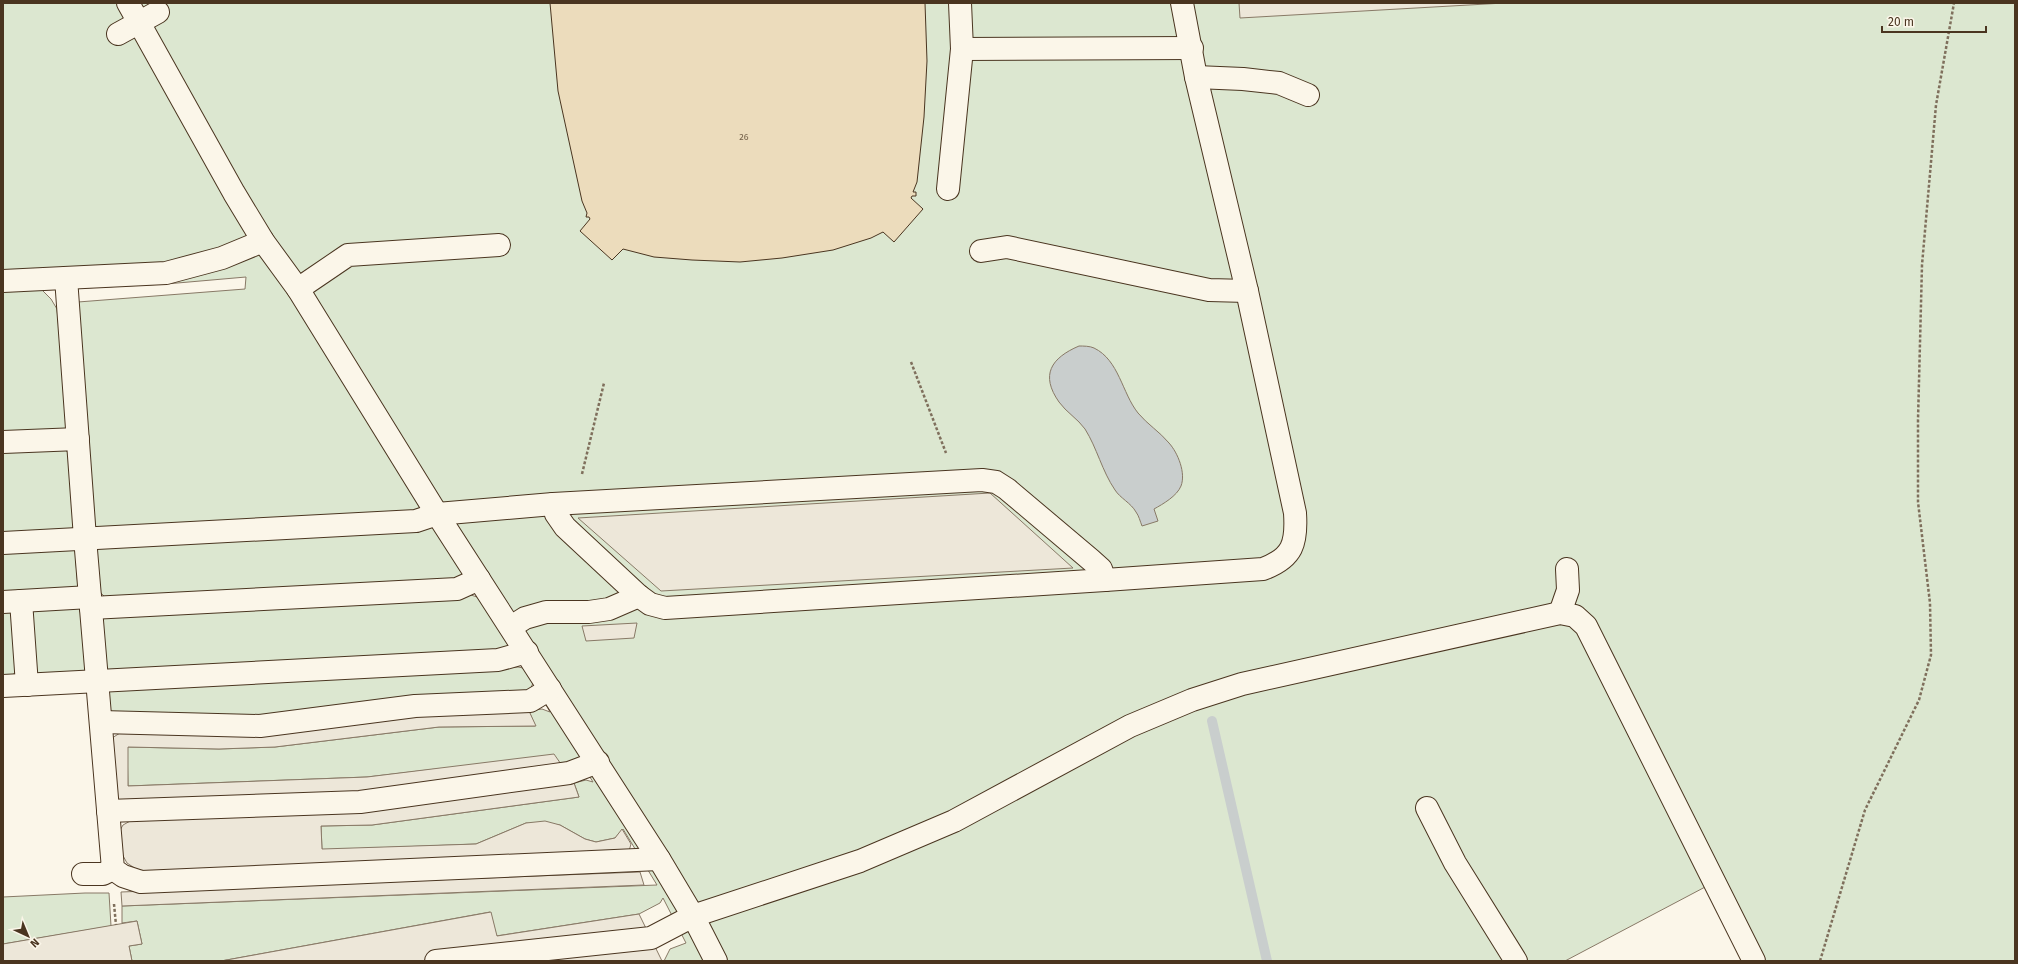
<svg xmlns="http://www.w3.org/2000/svg" width="2018" height="964" viewBox="0 0 2018 964" font-family="'Fira Sans',sans-serif">
<rect width="100%" height="100%" fill="#fbf6e9"/>
<g fill="#dce7d0" stroke="#887966">
<path d="M3 3H2015V961H1762L1707 886 1565 961H664L670 949 686 943 663 898 660 903 639 914 496 936 490 912 221 961H132L129 946 142 944 137 921 122 923V906L657 885 623 829 615 838 596 842 585 839 560 825 526 823 476 844 322 850 321 826 372 825 579 797 574 783 586 780 593 782 578 758 573 764 436 769 367 777 128 786 127 747 219 749 275 747 439 727 535 726 529 711 542 709 550 712 533 683 530 690 523 694 268 717 114 715C107 707 105 699 110 689L518 667 523 668 508 643V648L504 652 105 672 101 624 104 616 471 595 480 598 462 568V575L457 580 106 598 99 591 96 547 421 529V508L418 514 98 529 92 521 78 302 245 289 246 277 166 284 42 290 51 299 57 309 69 431 3 435Z"/>
<path d="M62 448 69 453 75 528 3 536V451Z"/>
<path d="M75 548 78 589 3 594V549Z"/>
<path d="M81 603 89 674 40 676 34 673 31 608Z"/>
<path d="M15 608 19 666 11 678H3V609Z"/>
<path d="M85 893H109L111 926 3 944V897Z"/>
</g>
<g fill="#ede7d9" stroke="#887966">
<path d="M1239 3H1504L1240 18Z"/>
<path d="M990 493 1073 568 661 591 578 518Z"/>
<path d="M637 623 634 638 586 641 582 626Z"/>
<path d="M529 711 536 726 439 727 275 747 219 749 128 747V786L367 777 554 754 563 767 365 794 125 805 114 800 112 738 120 733 434 713Z"/>
<path d="M574 783 579 797 372 825 321 826 322 849 476 844 526 823 545 821 560 825 585 839 596 842 615 838 622 829 631 844 629 851 149 873 136 869 127 863 122 854 119 832 123 825 132 820Z"/>
<path d="M640 872 644 885 122 906 121 892Z"/>
<path d="M491 912 497 936 639 914 662 961H221Z"/>
<path d="M137 921 142 944 129 946 132 961H3V944Z"/>
</g>
<path fill="#c9cecd" stroke="#887966" d="M1079 346C1083 346 1090 346 1094 348 1119 360 1122 393 1138 413 1147 424 1160 432 1169 443 1178 453 1186 473 1181 486 1177 496 1163 504 1154 509L1158 521 1142 526C1140 521 1139 516 1136 512 1131 503 1120 498 1115 490 1102 471 1097 448 1085 429 1078 419 1066 412 1059 402 1040 375 1051 358 1079 346Z"/>
<g fill="none" stroke-linecap="round" stroke-linejoin="round">
<path stroke="#c9cecd" stroke-width="10" d="M1212 721 1267 961"/>
</g>
<path fill="#ecdcbc" stroke="#4a3520" d="M550 3H925L927 61 924 117 917 182 913 192H916V196H912L911 198 923 209 894 242 883 232 871 238 833 250 782 258 740 262 692 260 654 257 623 249 612 260 580 231 590 219 589 217H586L587 213 582 201 558 91Z"/>
<g fill="none" stroke-linecap="round" stroke-linejoin="round">
<defs>
<g id="minor">
<path d="M128 3 234 193 263 241 298 289 437 514 659 859 693 916 716 961"/>
<path d="M118 34 158 12"/>
<path d="M962 49 1192 48"/>
<path d="M1196 77 1243 79 1279 83 1308 95"/>
<path d="M948 189 962 49 960 3"/>
<path d="M981 251 1007 247 1209 290 1247 291"/>
<path d="M66 278 85 538 113 869 123 876 141 882 659 859"/>
<path d="M3 281 166 273 222 258 263 241"/>
<path d="M298 289 348 255 499 245"/>
<path d="M3 442 78 439"/>
<path d="M553 504 556 514 565 527 639 596 650 604 665 608 1105 580"/>
<path d="M3 543 416 521 437 514 553 504 982 480 996 482 1007 489 1091 560 1101 569 1105 580 1263 569C1293 558 1297 543 1295 513L1247 291 1196 77 1182 3"/>
<path d="M21 601 27 685"/>
<path d="M3 602 90 597"/>
<path d="M91 608 457 589 479 579"/>
<path d="M1560 613 1568 590 1567 569"/>
<path d="M511 627 525 618 546 612H589L609 609 639 596"/>
<path d="M3 686 498 660 527 652"/>
<path d="M101 722 260 726 415 706 530 701 550 689"/>
<path d="M1427 808 1455 863 1516 961"/>
<path d="M108 811 360 802 569 773 598 762"/>
<path d="M83 874H103L113 869"/>
<path d="M436 961 651 938 693 916 860 861 954 821 1130 726 1192 700 1242 684 1560 613 1575 616 1586 626 1754 961"/>
</g>
</defs>
<use href="#minor" stroke="#4a3520" stroke-width="24"/>
<g stroke="#7f6f5c" stroke-width="2.5" stroke-dasharray="3 2" stroke-linecap="butt">
<path d="M911 362 946 453"/>
<path d="M582 474 604 383"/>
<path d="M114 904 116 925"/>
<path d="M1820 961 1865 810 1919 700 1931 655 1930 603 1918 502V420L1922 265 1936 105 1954 3"/>
</g>
<use href="#minor" stroke="#fbf6e9" stroke-width="22"/>
</g>
<g text-anchor="middle" stroke-width="3" stroke-linejoin="round" paint-order="stroke">
<g font-size="9" fill="#725f47">
<text x="744" y="140">26</text>
</g>
</g>
<rect width="2018" height="964" fill="none" stroke="#4a3520" stroke-width="8"/>
<g transform="translate(28 936) rotate(136)" stroke="#fbf6e9" stroke-width="3" paint-order="stroke">
<path d="M0-3L7 15L0 10L-7 15Z" fill="#4a3520"/>
<text y="-6" font-size="11" font-weight="bold" text-anchor="middle" fill="#4a3520">N</text>
</g>
<path d="M1882 26v6h104v-6" fill="none" stroke="#4a3520" stroke-width="2"/>
<text x="1888" y="26" font-size="12" fill="#4a3520" stroke="#fbf6e9" stroke-width="3" paint-order="stroke">20 m</text>
</svg>
